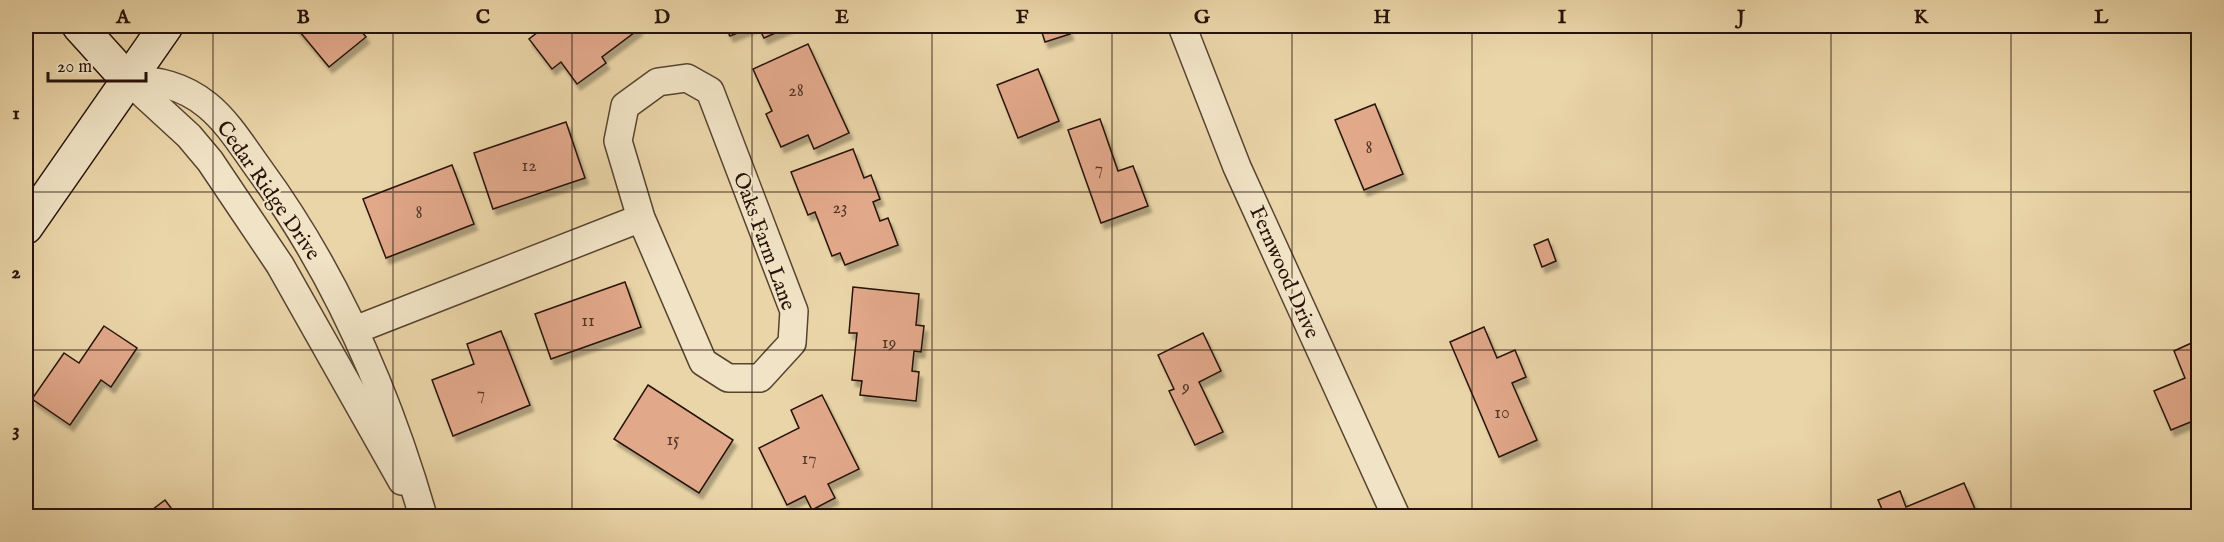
<svg xmlns="http://www.w3.org/2000/svg" width="2224" height="542" viewBox="0 0 2224 542" font-family="'IM FELL English',serif">
<defs>
<filter id="shadow"><feDropShadow dx="3.5" dy="6" stdDeviation="1.5" flood-color="#0004"/></filter>
</defs>
<rect width="100%" height="100%" fill="#ead5a8"/>
<filter id="stains"><feTurbulence type="fractalNoise" baseFrequency=".00333" numOctaves="4"/><feColorMatrix values="0 0 0 0 .2 0 0 0 0 .09 0 0 0 0 .02 0 0 0 .5 -.17"/></filter>
<radialGradient id="worn" r=".72"><stop offset=".6" stop-color="#630" stop-opacity="0"/><stop offset="1" stop-color="#630" stop-opacity=".3"/></radialGradient>
<g fill="#e1a88a" stroke="#261209" stroke-width="1.5" filter="url(#shadow)">
<path d="M295 26H357L366 37 329 67Z"/>
<path d="M546 26H637L639 29 602 57 606 63 577 84 561 62 552 69 529 39Z"/>
<path d="M725 26H755L730 36Z"/>
<path d="M758 26H791L764 38Z"/>
<path d="M1040 26H1067L1070 34 1045 42Z"/>
<path d="M808 44 849 133 814 149 808 135 781 147 766 114 772 111 753 69Z"/>
<path d="M1038 69 1059 121 1018 138 997 85Z"/>
<path d="M1375 104 1403 174 1364 190 1335 120Z"/>
<path d="M1100 119 1118 171 1133 166 1148 206 1101 223 1068 130Z"/>
<path d="M566 122 585 178 493 209 474 153Z"/>
<path d="M853 149 864 178 871 175 880 199 873 202 880 221 888 218 898 245 845 265 840 253 832 256 815 212 808 215 791 172Z"/>
<path d="M452 165 474 224 386 258 363 199Z"/>
<path d="M1548 239 1556 261 1542 267 1534 245Z"/>
<path d="M625 282 641 327 551 359 535 314Z"/>
<path d="M853 287 919 294 916 325 924 326 921 352 914 351 912 371 919 372 916 401 860 395 862 381 852 380 857 333H849Z"/>
<path d="M104 326 137 348 111 387 101 380 70 425 32 399 64 353 79 363Z"/>
<path d="M1484 327 1497 358 1515 350 1526 377 1512 383 1537 440 1499 457 1450 342Z"/>
<path d="M501 331 530 405 453 436 432 380 474 364 467 344Z"/>
<path d="M1203 333 1221 371 1199 382 1223 432 1195 445 1169 391 1174 389 1158 355Z"/>
<path d="M2198 340V419L2171 430 2154 391 2185 378 2174 351Z"/>
<path d="M648 385 733 440 699 493 614 439Z"/>
<path d="M822 395 859 469 828 484 835 498 812 510 805 496 787 505 759 448 799 428 791 410Z"/>
<path d="M1964 483 1978 516H1885L1878 500 1900 491 1906 507Z"/>
<path d="M165 500 177 516H144Z"/>
</g>
<g fill="none" stroke-linecap="round" stroke-linejoin="round">
<defs>
<g id="minor">
<path d="M1182 26 1237 167 1396 516"/>
<path d="M127 79C157 80 184 86 207 105 228 122 243 147 259 169 336 274 387 391 423 516"/>
<path d="M127 79 189 136 210 161 280 265 402 481"/>
<path d="M355 330 641 218 703 362 728 378H760L792 343 794 311 710 91 687 78 658 82 625 106 618 141 641 218"/>
</g>
<g id="secondary">
<path d="M79 26 127 79"/>
<path d="M26 227 166 26"/>
</g>
</defs>
<use href="#minor" stroke="#574331" stroke-width="30"/>
<use href="#secondary" stroke="#261209" stroke-width="36"/>
<use href="#minor" stroke="#f1e4c6" stroke-width="27"/>
<use href="#secondary" stroke="#f1e4c6" stroke-width="33"/>
</g>
<path fill="none" stroke="#261209" stroke-width="1.5" stroke-opacity="0.55" d="M213 26V516M393 26V516M572 26V516M752 26V516M932 26V516M1112 26V516M1292 26V516M1472 26V516M1652 26V516M1831 26V516M2011 26V516M26 192H2198M26 350H2198"/>
<g text-anchor="middle" stroke-width="4.5" stroke-linejoin="round" paint-order="stroke">
<g font-size="18" fill="#553829">
<text x="796" y="96">28</text>
<text x="1369" y="153">8</text>
<text x="529" y="171">12</text>
<text x="1099" y="174">7</text>
<text x="840" y="213">23</text>
<text x="419" y="218">8</text>
<text x="588" y="326">11</text>
<text x="889" y="348">19</text>
<text x="1186" y="392">9</text>
<text x="481" y="399">7</text>
<text x="1502" y="418">10</text>
<text x="673" y="445">15</text>
<text x="809" y="464">17</text>
</g>
<g font-size="21" fill="#261209" stroke="#f1e4c6">
<text transform="translate(269 190) rotate(55)" y="7">Cedar Ridge Drive</text>
<text transform="translate(765 241) rotate(70)" y="7">Oaks Farm Lane</text>
<text transform="translate(1285 272) rotate(66)" y="7">Fernwood Drive</text>
</g>
</g>
<rect width="2224" height="542" fill="none" stroke="#ead5a8" stroke-width="66"/>
<path d="M48 72v9h98v-9" fill="none" stroke="#261209" stroke-width="3"/>
<text x="57" y="72" font-size="18" fill="#261209" stroke="#f1e4c6" stroke-width="4.5" paint-order="stroke">20 m</text>
<rect x="33" y="33" width="2158" height="476" fill="none" stroke="#261209" stroke-width="2"/>
<g font-size="20" text-anchor="middle" font-weight="bold" fill="#261209">
<text x="123" y="23">A</text>
<text x="303" y="23">B</text>
<text x="483" y="23">C</text>
<text x="662" y="23">D</text>
<text x="842" y="23">E</text>
<text x="1022" y="23">F</text>
<text x="1202" y="23">G</text>
<text x="1382" y="23">H</text>
<text x="1562" y="23">I</text>
<text x="1741" y="23">J</text>
<text x="1921" y="23">K</text>
<text x="2101" y="23">L</text>
<text x="16" y="119">1</text>
<text x="16" y="278">2</text>
<text x="16" y="436">3</text>
</g>
<rect width="100%" height="100%" filter="url(#stains)"/>
<rect width="100%" height="100%" fill="url(#worn)"/>
</svg>
